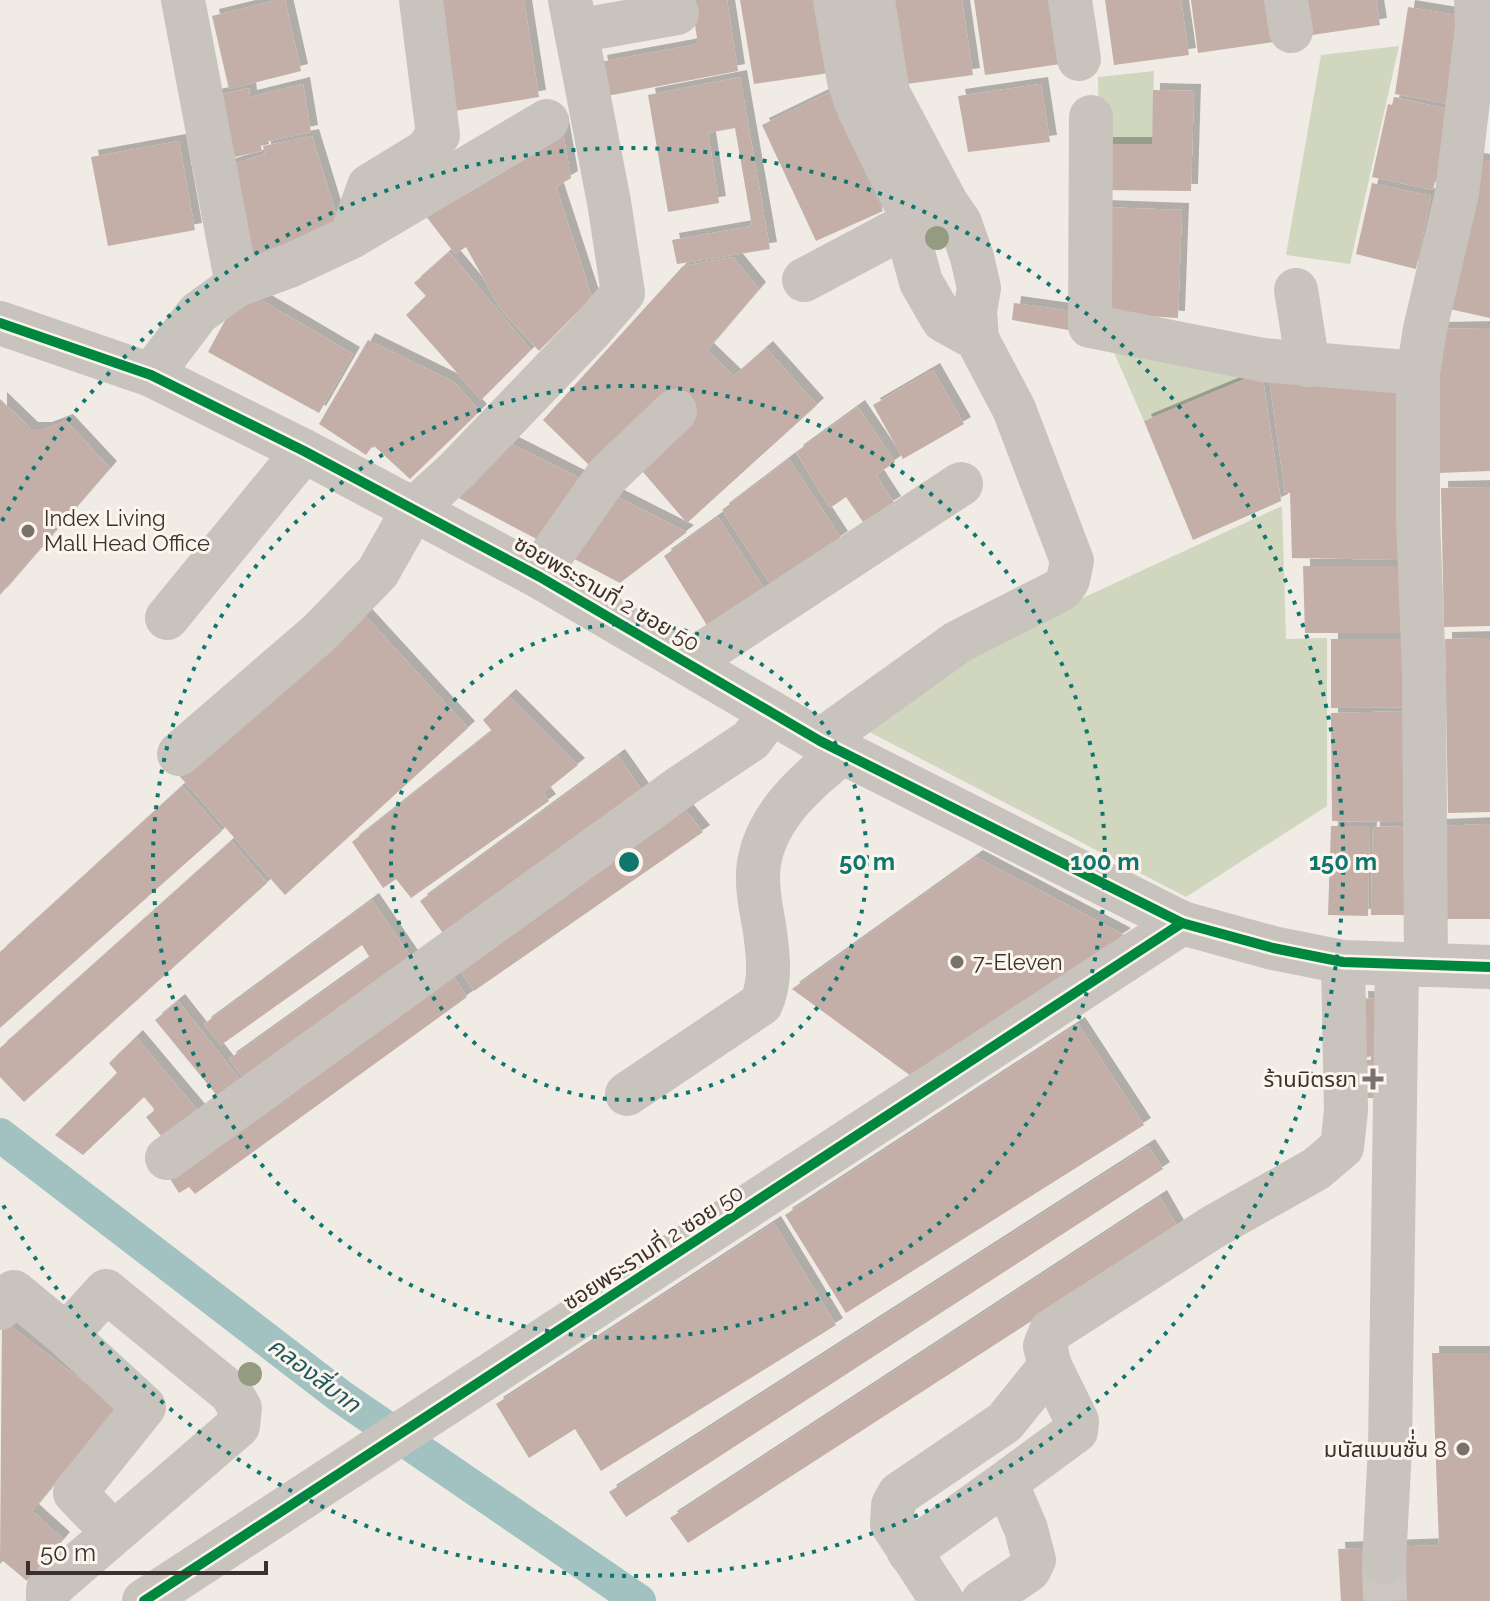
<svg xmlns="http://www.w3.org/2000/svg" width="1490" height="1601" viewBox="0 0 1490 1601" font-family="Raleway,'Noto Sans Thai',sans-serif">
<defs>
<filter id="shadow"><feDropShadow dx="7" dy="-7" stdDeviation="0" flood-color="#0004"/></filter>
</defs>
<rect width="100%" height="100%" fill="#f0ebe5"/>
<g fill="#d1d6bf">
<path d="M1399 46 1350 264 1286 255 1321 55Z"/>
<path d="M1154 71 1152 144H1099L1098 77Z"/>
<path d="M1109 341 1262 372 1144 421Z"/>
<path d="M1282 506 1286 639 1327 638V806L1186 897 858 726 961 654Z"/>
</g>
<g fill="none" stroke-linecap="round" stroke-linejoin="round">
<path stroke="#a1c2c1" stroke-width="34" d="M0 1135 340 1396 639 1601"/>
</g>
<g fill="#c3afa7" filter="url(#shadow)">
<path d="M277 0H285L301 71 229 89 212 16Z"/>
<path d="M433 0H524L539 97 449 112Z"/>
<path d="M691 0H727L738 71 607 96 600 62 698 44Z"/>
<path d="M740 0H817L829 73 754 84Z"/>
<path d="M886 0H962L973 75 899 85Z"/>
<path d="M974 0H1051L1060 64 985 75Z"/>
<path d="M1105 0H1181L1189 55 1114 65Z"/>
<path d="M1191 0H1267L1273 42 1198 53Z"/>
<path d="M1307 0H1376L1380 25 1312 35Z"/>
<path d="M1408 7 1468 17 1454 105 1395 94Z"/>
<path d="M740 77 770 249 677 264 672 240 752 226 735 128 708 133 719 203 668 212 648 95Z"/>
<path d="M303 84 311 132 260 143 262 151 222 160 209 97 249 88 250 97Z"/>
<path d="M1041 84 1050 142 968 152 958 96Z"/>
<path d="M1153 90 1194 91 1191 191 1098 190 1099 144H1152Z"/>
<path d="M828 93 883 211 816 241 762 125Z"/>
<path d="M1394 97 1452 110 1433 190 1372 177 1388 104 1392 105Z"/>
<path d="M561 121 571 178 556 187 592 297 539 351 501 310 466 247 455 254 425 215Z"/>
<path d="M312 136 340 227 243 260 226 166 265 154 263 146Z"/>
<path d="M179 141 195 230 108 246 91 157Z"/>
<path d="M1470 159 1490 162V318L1445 308Z"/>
<path d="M1372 183 1431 196 1416 269 1356 254Z"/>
<path d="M1100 207 1182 210 1178 318 1099 313Z"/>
<path d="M449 252 531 350 481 400 406 315 426 296 414 283Z"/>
<path d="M733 257 759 289 707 350 734 376 766 348 817 405 687 523 636 464 591 467 543 420 683 266Z"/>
<path d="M242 289 353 354 319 413 208 352Z"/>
<path d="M1014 303 1085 313V333L1012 320Z"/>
<path d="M1490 328V471L1438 473 1435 329Z"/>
<path d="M368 340 454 382 480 411 410 479 373 445 366 455 319 424Z"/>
<path d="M933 370 964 424 903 459 873 405Z"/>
<path d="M1268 371 1406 381 1408 560 1292 558 1290 493H1285Z"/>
<path d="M1262 372 1281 501 1193 540 1144 421Z"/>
<path d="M0 399 31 429H45L66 421 110 468 0 595Z"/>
<path d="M858 407 895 462 876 475 894 503 863 522 846 497 830 508 796 452Z"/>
<path d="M512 444 687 532 620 583 459 498Z"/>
<path d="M789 459 841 538 771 585 722 510Z"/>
<path d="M1490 487V626L1444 627 1441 488Z"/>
<path d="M718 517 765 590 708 627 664 556Z"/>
<path d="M1303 566H1408V633H1305Z"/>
<path d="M357 607 468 728 285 895 176 772Z"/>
<path d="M1490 638V812L1448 813 1445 639Z"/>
<path d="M1331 639H1409L1410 707 1331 708Z"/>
<path d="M509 696 578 765 543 793 549 801 411 898 396 879 383 888 352 842 492 731 483 720Z"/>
<path d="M1411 711V822L1332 821 1331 713Z"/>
<path d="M618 756 644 793 445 936 420 901Z"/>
<path d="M182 786 222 831 0 1028V952Z"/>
<path d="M678 801 703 832 474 991 452 959Z"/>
<path d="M1490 824V919H1436L1437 826Z"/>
<path d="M1331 826H1370L1368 916 1328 915Z"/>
<path d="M1414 826 1413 915H1371L1373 827Z"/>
<path d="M231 841 267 883 24 1102 0 1077V1048Z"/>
<path d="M976 857 1124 935 911 1076 792 989Z"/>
<path d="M372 900 415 963 248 1084 229 1059 370 958 362 945 221 1045 204 1024Z"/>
<path d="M445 964 467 997 195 1194 189 1187 179 1193 163 1168Z"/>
<path d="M1361 998 1382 999 1381 1056 1364 1057Z"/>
<path d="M178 1001 246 1087 223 1103 155 1020Z"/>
<path d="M1078 1024 1144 1125 846 1313 785 1215Z"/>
<path d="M136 1037 205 1119 165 1141 146 1117 155 1110 144 1097 83 1155 55 1135 117 1073 109 1063Z"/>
<path d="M1364 1060H1381V1098H1365Z"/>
<path d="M1148 1146 1163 1169 626 1517 609 1492Z"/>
<path d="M1160 1197 1177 1227 688 1543 670 1518Z"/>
<path d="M774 1223 836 1325 601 1471 575 1429 529 1458 496 1404Z"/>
<path d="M2 1320 117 1407 32 1511 63 1539 27 1581 3 1561 0 1564Z"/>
<path d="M1432 1353H1490V1601H1341L1338 1549 1439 1545Z"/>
</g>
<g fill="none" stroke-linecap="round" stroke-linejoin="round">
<path stroke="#ccc6c0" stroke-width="44" stroke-dasharray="44 22" stroke-linecap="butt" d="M1384 1562 1385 1601"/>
<g stroke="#c9c3be" stroke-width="44">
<path d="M183 0 237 285"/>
<path d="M873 0 888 93 947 204 960 223 972 257 979 288 975 311 977 339"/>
<path d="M1070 0 1079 59"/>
<path d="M1286 0 1291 31"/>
<path d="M576 31 677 13"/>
<path d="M1091 117 1090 326 1263 360 1418 373"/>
<path d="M351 237 369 186 426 151 438 135 421 0"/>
<path d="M804 280 936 210"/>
<path d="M1296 290 1308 365"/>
<path d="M0 323 151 375 304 451 540 577 820 741 1182 923 1273 948 1343 962 1490 967"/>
<path d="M151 375 198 313 237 285 289 266 351 237 547 121"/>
<path d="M540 577 547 561 607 476 675 411"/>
<path d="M167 618 304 451"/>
<path d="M688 663 961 484"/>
<path d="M820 741 958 642 1062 589 1068 580 1072 561 1014 409 977 339 943 320 921 282 912 249 914 221 859 109 849 81 835 0"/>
<path d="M179 754 319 633 378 572 413 510 457 470 592 329 623 293 609 202 570 0"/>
<path d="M1426 965 1424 675 1418 519V373L1425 329 1457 193 1477 26 1476 0"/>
<path d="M627 1094 761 1004C772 980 768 952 764 925 760 905 755 878 760 858 769 814 808 780 842 753"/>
<path d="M167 1158 679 788 751 740 770 714"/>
<path d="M0 1308 14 1292 66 1335 106 1291 231 1393 240 1408 238 1426 48 1590V1601"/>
<path d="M66 1335 144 1407 75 1493 113 1532"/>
<path d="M909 1552 1012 1478"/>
<path d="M1384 1562 1390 1448 1397 964"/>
<path d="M144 1601 1182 923"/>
<path d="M942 1601 892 1524 893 1505 899 1494 1005 1422 1050 1366 1045 1346 1051 1331 1213 1227 1316 1169 1342 1147 1346 1111 1343 962"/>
<path d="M983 1601 1029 1570 1034 1560 1026 1529 1011 1494 1012 1478 1076 1431 1077 1421 1050 1366"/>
</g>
<defs>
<g id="cycleway">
<path d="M0 323 151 375 304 451 540 577 820 741 1182 923 1273 948 1343 962 1490 967"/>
<path d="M144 1601 1182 923"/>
</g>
</defs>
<use href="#cycleway" stroke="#fbf5ee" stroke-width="15"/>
<use href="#cycleway" stroke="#00873e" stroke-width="10"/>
</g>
<g fill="#959b80">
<circle cx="937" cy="238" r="12"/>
<circle cx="250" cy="1374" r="12"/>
</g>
<g fill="none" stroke="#0f766e" stroke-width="4" stroke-dasharray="4 8">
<circle cx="629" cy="862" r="238"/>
<circle cx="629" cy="862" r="476"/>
<path d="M2 521A714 714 0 1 1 2 1203"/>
</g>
<g fill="#7a716c" stroke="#fbf5ee" stroke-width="3">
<circle cx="28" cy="531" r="8"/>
<circle cx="957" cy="962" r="8"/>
<path d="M1369 1067h8v8h8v8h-8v8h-8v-8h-8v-8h8z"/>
<circle cx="1463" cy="1449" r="8"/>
</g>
<g text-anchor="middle" stroke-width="6" stroke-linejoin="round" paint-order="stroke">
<g font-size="22" fill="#3b302b" stroke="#fbf5ee" text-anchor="start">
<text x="44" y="526">Index Living<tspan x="44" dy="25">Mall Head Office</tspan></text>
<text x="973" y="970">7-Eleven</text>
<text x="1357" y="1087" text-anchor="end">ร้านมิตรยา</text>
<text x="1447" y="1457" text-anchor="end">มนัสแมนชั่่น 8</text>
</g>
<g font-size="22" fill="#3b302b" stroke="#fbf5ee">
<text transform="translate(607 593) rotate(30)" y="8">ซอยพระรามที่ 2 ซอย 50</text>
<text transform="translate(653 1247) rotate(-33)" y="8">ซอยพระรามที่ 2 ซอย 50</text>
</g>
<g font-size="24" font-style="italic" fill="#1f5a5e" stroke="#fbf5ee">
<text transform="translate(314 1375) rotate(37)" y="8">คลองสี่บาท</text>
</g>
</g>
<circle cx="629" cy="862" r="12" fill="#0f766e" stroke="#fbf5ee" stroke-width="4"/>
<g font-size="24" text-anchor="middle" font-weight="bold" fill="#0f766e" stroke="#fbf5ee" stroke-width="6" stroke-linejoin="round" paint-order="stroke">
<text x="867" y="870">50 m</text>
<text x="1105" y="870">100 m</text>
<text x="1343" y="870">150 m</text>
</g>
<path d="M28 1561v12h238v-12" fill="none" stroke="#3b302b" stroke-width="4"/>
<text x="40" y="1561" font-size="24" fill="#3b302b" stroke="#fbf5ee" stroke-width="6" paint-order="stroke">50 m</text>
</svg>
